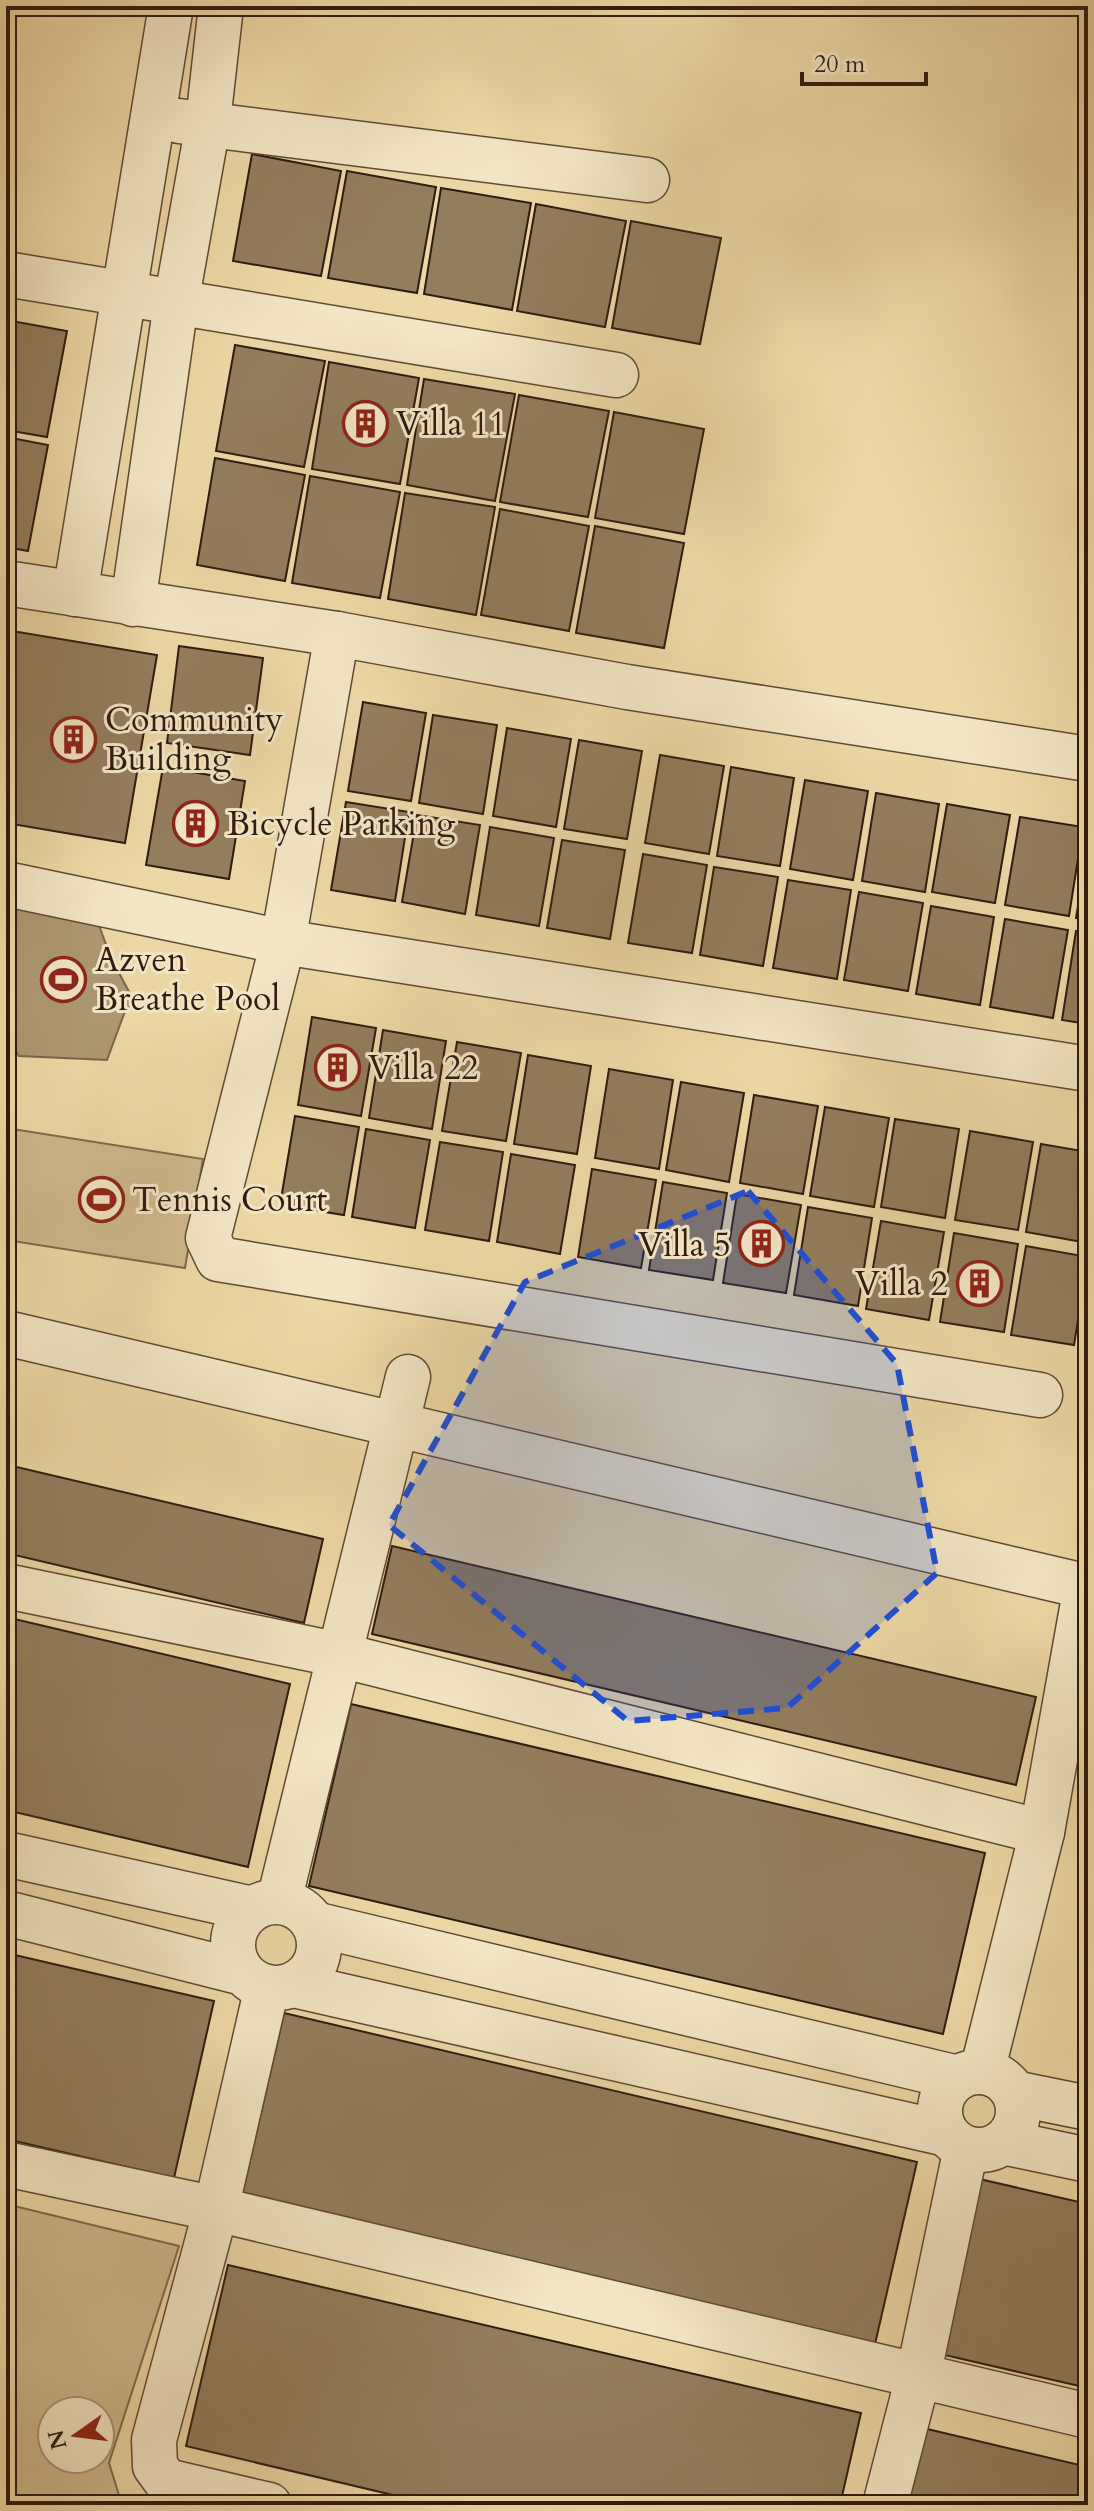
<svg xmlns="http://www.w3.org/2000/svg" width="1094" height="2511" viewBox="0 0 1094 2511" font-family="Cardo,serif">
<rect width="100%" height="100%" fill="#ecd8a6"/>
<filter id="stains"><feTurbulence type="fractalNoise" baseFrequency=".0025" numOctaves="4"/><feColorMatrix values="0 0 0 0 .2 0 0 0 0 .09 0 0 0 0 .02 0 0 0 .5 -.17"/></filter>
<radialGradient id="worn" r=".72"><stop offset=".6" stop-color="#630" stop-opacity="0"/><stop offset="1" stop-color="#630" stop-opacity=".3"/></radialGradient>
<g fill="#ccb88c" stroke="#7e6a4d" stroke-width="2" fill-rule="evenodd">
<path d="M6 1128 203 1159 185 1268 6 1240Z"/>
<path d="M6 2204 179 2246 109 2463 122 2505H6ZM52 2411H100V2459H52Z"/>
</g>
<path fill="#ac9872" stroke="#7b664a" stroke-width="2" d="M6 897 93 909 111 958 134 1001 124 1014 107 1060 19 1056 6 1034Z"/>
<g fill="#927d5d" stroke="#311b0e" stroke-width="2">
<path d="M252 154 341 171 321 276 233 261Z"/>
<path d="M347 171 436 187 417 293 328 278Z"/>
<path d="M441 188 531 203 512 310 424 294Z"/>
<path d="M536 204 626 221 605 327 517 311Z"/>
<path d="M631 221 721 238 700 344 612 328Z"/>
<path d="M6 320 67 331 47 437 6 430Z"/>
<path d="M235 345 325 361 304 467 216 451Z"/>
<path d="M329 362 419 378 400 484 312 469Z"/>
<path d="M424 379 515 394 495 501 407 485Z"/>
<path d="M519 395 609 411 588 517 500 502Z"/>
<path d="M614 412 704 429 684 534 595 518Z"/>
<path d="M6 437 48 445 28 551 6 547Z"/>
<path d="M215 458 305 475 285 581 197 565Z"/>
<path d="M310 476 400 492 380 598 292 583Z"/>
<path d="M405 493 495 507 476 615 388 599Z"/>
<path d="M500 509 589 526 569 631 481 615Z"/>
<path d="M595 526 684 543 664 648 576 633Z"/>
<path d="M6 630 157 655 125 843 6 823Z"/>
<path d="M179 646 263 658 250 755 167 743Z"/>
<path d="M363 702 426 713 411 801 348 791Z"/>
<path d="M433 715 497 725 483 814 419 803Z"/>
<path d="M507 728 571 739 556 827 493 816Z"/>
<path d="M579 740 642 751 627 839 564 829Z"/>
<path d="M660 755 724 766 709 854 645 843Z"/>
<path d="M163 767 245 781 229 879 146 865Z"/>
<path d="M731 767 794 778 780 866 717 856Z"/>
<path d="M805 780 868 791 853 880 790 869Z"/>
<path d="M876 793 939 804 925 892 862 881Z"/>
<path d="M346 802 409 812 395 901 331 890Z"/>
<path d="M947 804 1010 815 995 903 932 892Z"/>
<path d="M417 815 480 825 465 914 402 902Z"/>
<path d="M1020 817 1083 827 1069 916 1005 905Z"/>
<path d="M490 827 554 838 539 926 476 915Z"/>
<path d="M562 840 625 850 610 939 547 928Z"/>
<path d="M1088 847V920L1076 918Z"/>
<path d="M643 854 707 865 692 953 628 943Z"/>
<path d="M714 867 778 877 763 966 700 955Z"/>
<path d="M788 880 851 890 837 979 773 968Z"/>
<path d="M859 892 923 903 908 991 844 980Z"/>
<path d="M931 906 994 917 980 1005 916 994Z"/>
<path d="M1005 919 1068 930 1053 1018 990 1007Z"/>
<path d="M1076 931 1088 933V1024L1062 1020Z"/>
<path d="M312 1017 376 1028 361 1116 298 1105Z"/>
<path d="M383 1030 446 1041 432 1129 369 1118Z"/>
<path d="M457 1042 521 1053 506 1141 442 1131Z"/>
<path d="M528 1055 591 1066 577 1154 514 1144Z"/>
<path d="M609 1069 673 1080 659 1169 595 1158Z"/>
<path d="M681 1082 744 1093 729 1182 666 1170Z"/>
<path d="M754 1095 818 1106 803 1194 740 1183Z"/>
<path d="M825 1107 889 1118 874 1207 810 1196Z"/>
<path d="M295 1116 359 1127 344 1215 280 1205Z"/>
<path d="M895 1119 959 1129 945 1218 881 1207Z"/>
<path d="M366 1129 430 1140 415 1228 352 1217Z"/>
<path d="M970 1131 1033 1142 1018 1230 955 1220Z"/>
<path d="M440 1142 503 1152 489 1241 425 1230Z"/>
<path d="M1041 1144 1088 1152V1243L1026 1232Z"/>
<path d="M511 1154 575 1165 560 1254 497 1242Z"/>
<path d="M592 1169 656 1180 641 1268 578 1257Z"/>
<path d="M663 1182 727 1193 713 1280 649 1270Z"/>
<path d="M737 1194 801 1205 786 1293 723 1283Z"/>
<path d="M808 1207 872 1218 858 1306 794 1295Z"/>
<path d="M881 1221 944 1232 929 1320 866 1309Z"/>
<path d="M954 1233 1018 1244 1004 1332 940 1322Z"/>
<path d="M1026 1246 1088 1257 1074 1345 1011 1335Z"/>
<path d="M8 1465 323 1539 304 1623 6 1553Z"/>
<path d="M392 1546 1036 1697 1016 1785 372 1634Z"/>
<path d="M6 1617 290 1684 248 1867 6 1810Z"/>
<path d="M351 1704 985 1853 943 2034 309 1886Z"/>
<path d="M6 1953 214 2001 174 2178 6 2139Z"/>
<path d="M284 2013 917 2162 875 2344 242 2195Z"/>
<path d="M975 2178 1088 2204V2388L936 2353Z"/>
<path d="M228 2265 861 2413 840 2505H435L186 2446Z"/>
<path d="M923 2428 1088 2467V2505H906Z"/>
</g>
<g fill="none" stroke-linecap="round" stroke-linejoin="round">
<defs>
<g id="minor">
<path d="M179 121 647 180"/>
<path d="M6 274 616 375"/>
<path d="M6 583 337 634 627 687 1088 759"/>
<path d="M75 594 171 6"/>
<path d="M133 604 176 303 207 130 221 6"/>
<path d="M337 634 283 942 208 1238 218 1259 1040 1395"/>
<path d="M6 884 283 942 1088 1069"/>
<path d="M6 1333 1088 1587"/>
<path d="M6 1586 340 1655 1042 1832 982 2072"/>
<path d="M1042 1832 1086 1586"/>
<path d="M6 1854 252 1909"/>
<path d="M279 1901 408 1377"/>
<circle cx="276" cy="1945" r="43"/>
<path d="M6 1913 243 1973"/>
<path d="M314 1924 958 2078"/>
<path d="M294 1985 947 2134"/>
<path d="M267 1987 216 2209 154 2440 155 2466 166 2481 269 2505"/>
<circle cx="979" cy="2111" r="39"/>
<path d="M1014 2093 1088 2108"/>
<path d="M1003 2142 1088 2160"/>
<path d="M6 2164 216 2209 1088 2416"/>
<path d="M885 2505 918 2377 966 2148"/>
</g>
</defs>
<use href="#minor" stroke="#604a34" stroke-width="47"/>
<use href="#minor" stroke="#f3e6c5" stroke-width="44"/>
</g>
<path fill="#1d4ed8" fill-opacity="0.2" stroke="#1d4ed8" stroke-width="6" stroke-dasharray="16 10" stroke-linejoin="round" d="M748 1191 897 1364 937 1573 787 1708 628 1721 389 1525 525 1282Z"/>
<defs>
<symbol id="building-ring" viewBox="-11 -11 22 22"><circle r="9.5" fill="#f3e6c5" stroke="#8f2418" stroke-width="1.5"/><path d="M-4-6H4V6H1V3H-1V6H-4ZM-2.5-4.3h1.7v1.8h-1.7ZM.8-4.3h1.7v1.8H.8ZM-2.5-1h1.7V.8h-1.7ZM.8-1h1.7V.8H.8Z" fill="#8f2418"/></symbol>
<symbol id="stadium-ring" viewBox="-11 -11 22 22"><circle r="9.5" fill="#f3e6c5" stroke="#8f2418" stroke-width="1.5"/><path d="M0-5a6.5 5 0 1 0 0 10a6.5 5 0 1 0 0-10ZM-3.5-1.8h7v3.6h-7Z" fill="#8f2418"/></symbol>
</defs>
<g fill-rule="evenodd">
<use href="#building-ring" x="340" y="398" width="51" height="51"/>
<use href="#building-ring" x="48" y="714" width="51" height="51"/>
<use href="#building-ring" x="170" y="798" width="51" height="51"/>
<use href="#stadium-ring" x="38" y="954" width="51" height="51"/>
<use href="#building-ring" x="312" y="1042" width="51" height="51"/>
<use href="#stadium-ring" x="76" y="1174" width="51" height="51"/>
<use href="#building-ring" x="736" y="1218" width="51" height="51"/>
<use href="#building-ring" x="954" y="1258" width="51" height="51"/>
</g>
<g text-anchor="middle" stroke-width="6" stroke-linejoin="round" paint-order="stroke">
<g font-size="34" fill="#311b0e" stroke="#f3e6c5" text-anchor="start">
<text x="396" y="435">Villa 11</text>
<text x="105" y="731">Community<tspan x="105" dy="39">Building</tspan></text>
<text x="227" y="835">Bicycle Parking</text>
<text x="95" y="971">Azven<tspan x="95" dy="39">Breathe Pool</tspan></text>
<text x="368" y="1079">Villa 22</text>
<text x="132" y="1211">Tennis Court</text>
<text x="731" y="1256" text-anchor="end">Villa 5</text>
<text x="948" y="1295" text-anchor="end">Villa 2</text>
</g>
</g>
<rect width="1094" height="2511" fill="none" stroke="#ecd8a6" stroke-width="32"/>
<rect x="8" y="8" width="1078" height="2495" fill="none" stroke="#311b0e" stroke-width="4"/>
<rect x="16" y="16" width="1062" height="2479" fill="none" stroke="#311b0e" stroke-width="2"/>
<g transform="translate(76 2435) rotate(256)"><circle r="38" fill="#f3e6c5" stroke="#a5957c" stroke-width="2"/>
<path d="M0-6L14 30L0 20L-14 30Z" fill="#8f2418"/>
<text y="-12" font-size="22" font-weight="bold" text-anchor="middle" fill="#311b0e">N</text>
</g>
<path d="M802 72v12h124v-12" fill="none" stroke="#311b0e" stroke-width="4"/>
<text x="814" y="72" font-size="24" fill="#311b0e" stroke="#f3e6c5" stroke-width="6" paint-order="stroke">20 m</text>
<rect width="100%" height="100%" filter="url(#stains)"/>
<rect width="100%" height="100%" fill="url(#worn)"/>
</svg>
